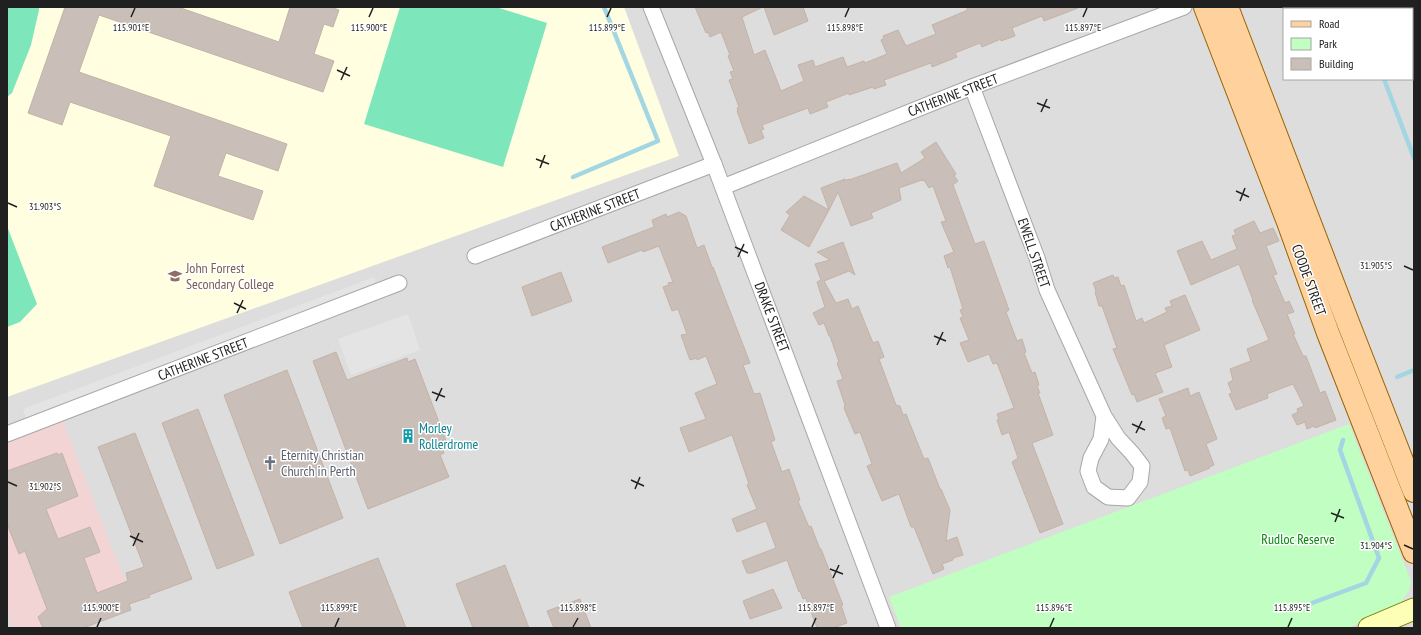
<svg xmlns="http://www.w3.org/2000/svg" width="1421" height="635" viewBox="0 0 1421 635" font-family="'PT Sans Narrow',sans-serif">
<rect width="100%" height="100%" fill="#f1ede5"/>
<path fill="#dedddd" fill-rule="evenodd" d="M7 7H1414V628H7ZM1284 9H1412V79H1284Z"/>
<path fill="#f3d4d4" d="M60 414 134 604 77 628H13L7 611V434Z"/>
<path fill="#fffee0" d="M7 7H624L679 156 7 397Z"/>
<path fill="#c0fec2" d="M1349 424 1411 581 1409 591 1399 605 1348 628H901L889 597Z"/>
<g fill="#7de6ba">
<path d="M7 7H39V10L31 45 12 93 7 97Z"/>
<path d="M400 7H496L547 23 503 167 364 124Z"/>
<path d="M7 226 37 304 20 322 7 327Z"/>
</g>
<g fill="#e4e4e4">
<path d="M374 277 376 286 26 419 23 409Z"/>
<path d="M408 314 420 350 351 375 338 339Z"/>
</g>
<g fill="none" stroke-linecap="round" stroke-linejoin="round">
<g stroke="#a2d6e2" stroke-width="4.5">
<path d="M1357 7 1358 9"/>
<path d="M1384 79 1414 158"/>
<path d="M573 177 658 141 604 7"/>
<path d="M1397 377 1414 370"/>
<path d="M1312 603 1366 583 1379 558 1340 450 1343 440"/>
</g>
</g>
<g fill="#c9bfb8" stroke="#c4b2a6">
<path d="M65 7H178L279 42 290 7H331L339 10 333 27 324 24 314 54 334 61 323 92 99 15 79 72 287 144 278 171 226 153 218 176 263 191 253 220 154 186 171 136 70 102 62 125 28 113Z"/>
<path d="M695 7H763L742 17 754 55 765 50 781 91 804 81 798 65 813 60 815 67 843 57 847 67 864 61 865 63 887 54 881 40 884 38 883 36 898 30 906 46 936 34 932 25 968 10 966 7 1078 8 1044 21 1042 16 1012 28 1015 36 1001 41V39L982 47 980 43 955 53 957 57 932 67 931 63 884 80 886 85 874 89 873 87 849 95V93L826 102 828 107 810 114 808 108 762 125 764 129 761 130 764 138 749 144 737 111H738L737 108 739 107 729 80 733 79 730 72 734 71 728 56 730 55 721 32 710 37 708 32 706 33Z"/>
<path d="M764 7H803L808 21 774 35Z"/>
<path d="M936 142 956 174 954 176 958 181 953 185 975 244 984 241 1009 310 1006 312 1017 341 1022 339 1026 352 1024 353 1032 373 1035 372 1039 385 1037 386 1040 393H1038L1053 435 1032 443 1063 524 1040 533 1012 462 1018 458 1009 432 1002 435 997 420 999 419 997 414 1014 408 997 363 993 364 989 354 968 362 960 343 969 340 960 318 963 317 960 310 963 309 950 267 948 268 944 256 954 252 941 222 946 221 933 186 929 188 924 180 922 181V180L899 188 901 200 871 213 873 218 851 226 838 192 829 210 821 188 845 179 844 181 849 179V180L897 163 901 173 925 158 921 152Z"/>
<path d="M804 196 829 210 809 247 781 230 790 215 786 212Z"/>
<path d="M679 212 686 216 697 248 704 245 712 267H713L750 363 743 365 754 394 760 393 775 440 771 442 782 472 789 469 800 500 798 501 809 527 811 526 820 549H821L843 605H841L847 623 833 628H817L806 598 803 599 800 591 799 592 787 560 752 573H747L742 561 776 548 766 521 737 532 732 519 757 509 747 485 749 484 732 435 689 452 680 428 706 419 695 393 717 384 706 356 697 360V358L690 360 681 335 687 334 678 309 672 311 663 287 669 285 668 283 673 282 659 246 643 252 642 250 608 263 602 247 654 227 652 220 666 214 667 217Z"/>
<path d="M1254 221 1260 233 1273 228 1279 241 1266 246 1277 274 1273 275 1285 303 1289 301 1294 312 1287 314 1295 334H1293L1303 356H1306L1320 393 1325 391 1336 420 1315 428 1314 426 1307 429 1305 422 1297 425 1292 415 1298 412 1297 409 1304 406 1293 384 1267 394 1268 398 1236 410 1229 394 1232 393 1228 383 1233 380 1230 369 1251 361 1247 349 1269 340 1252 300H1253L1239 264 1191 285 1177 251 1202 241 1211 260 1237 249 1232 236 1236 235 1234 230Z"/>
<path d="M843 242 855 275 849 271 824 281 836 303 848 299 852 309 858 306 873 343 878 341 884 357 879 359 896 405 900 406 903 415 906 414 924 459 928 458 940 489H941L950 510 946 541 957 537 963 555 953 558V560L942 564 944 569 933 574 914 527H911L899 494 882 501 867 466 872 464 860 432 855 434 844 408 845 405 837 381 843 379 837 363 839 362 830 336H829L824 323 819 325 813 313 825 307 817 282 821 280 815 264 830 260 817 252Z"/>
<path d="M561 272 572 301 532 316 522 287Z"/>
<path d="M1113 275 1114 278 1118 277 1121 286 1124 285 1136 321 1142 318 1144 323 1167 312 1165 308 1172 306 1170 301 1185 295 1200 330 1164 345 1172 367 1155 373 1163 392 1137 402 1134 394 1132 395 1113 349 1117 348 1102 306H1099L1095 292 1096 291 1093 283Z"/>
<path d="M336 352 347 380 407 358 408 362 415 359 448 446 442 448 444 453 440 455 449 477 368 509 313 361Z"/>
<path d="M287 370 343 518 280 544 224 395Z"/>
<path d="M1188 388 1190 396 1199 392 1217 439 1206 444 1214 465 1209 467 1210 468 1190 476 1188 470 1185 471 1170 428 1166 429 1162 418 1166 416 1159 399Z"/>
<path d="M198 409 254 555 217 569 162 423Z"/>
<path d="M135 433 192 579 149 595 150 597 129 604 131 610 83 628H43L38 617 47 609 25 551 19 554 7 524V471L57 453 58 455 62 453 78 496 46 509 58 539 90 527 100 552 84 558 97 593 128 581 126 573 144 567 98 447Z"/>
<path d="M378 558 406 628H303L289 592Z"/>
<path d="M505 565 529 628H473L456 584Z"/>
<path d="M773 589 782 608 750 619 743 601Z"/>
<path d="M580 599 591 628H554L547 611Z"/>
</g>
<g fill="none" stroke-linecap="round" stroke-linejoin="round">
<defs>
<g id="minor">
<path d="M651 7 714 164 888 628"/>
<path d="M972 87 1037 258 1047 290 1104 416 1118 438 1132 453 1142 466 1140 482 1128 498 1108 497 1094 487 1088 471 1091 458 1101 439 1104 416"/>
<path d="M723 187 972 87 1184 7"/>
<path d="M475 256 714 164"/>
<path d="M7 434 399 283"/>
</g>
<path id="secondary" d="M1369 628 1414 609"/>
<g id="primary">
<path d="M1205 7 1288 222 1328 333 1414 552"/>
<path d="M1227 7 1349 325 1414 491"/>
</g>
</defs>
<use href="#minor" stroke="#a7a7a7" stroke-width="17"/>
<use href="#secondary" stroke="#757d00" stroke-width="23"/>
<use href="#primary" stroke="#9b6200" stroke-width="24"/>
<use href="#minor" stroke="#fff" stroke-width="15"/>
<use href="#secondary" stroke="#feffb6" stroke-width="21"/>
<use href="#primary" stroke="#ffd19c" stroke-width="22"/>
</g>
<path fill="none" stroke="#202020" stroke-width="1.5" d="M131 17 135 8M369 17 373 8M607 17 611 8M845 17 849 8M1083 17 1087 8M337 70 350 76M341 80 347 67M1037 103 1050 108M1041 112 1047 99M536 159 549 164M540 168 545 155M1236 191 1249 197M1240 201 1245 188M8 203 17 207M735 247 748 253M738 257 744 244M1404 266 1413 270M234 303 246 309M237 313 243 300M934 336 946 341M937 345 943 332M432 392 445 397M436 401 442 388M1132 424 1145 430M1136 433 1142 421M631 480 644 486M8 482 17 486M635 489 640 477M1331 513 1344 518M1335 522 1340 509M130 536 143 542M1404 545 1413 549M133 546 139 533M830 569 843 574M833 578 839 565M97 627 101 618M335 627 339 618M573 627 578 618M812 627 816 618M1050 627 1054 618M1288 627 1292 618"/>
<defs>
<symbol id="school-bare" viewBox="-9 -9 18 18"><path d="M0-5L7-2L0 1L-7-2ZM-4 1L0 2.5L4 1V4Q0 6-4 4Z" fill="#8d6e63" stroke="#fff" stroke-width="2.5" paint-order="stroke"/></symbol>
<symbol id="building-bare" viewBox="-9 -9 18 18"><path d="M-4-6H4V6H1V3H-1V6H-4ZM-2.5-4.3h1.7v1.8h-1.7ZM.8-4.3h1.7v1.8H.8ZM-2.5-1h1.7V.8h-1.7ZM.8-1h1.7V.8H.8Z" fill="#0f9aa8" stroke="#fff" stroke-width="2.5" paint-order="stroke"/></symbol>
<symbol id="church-bare" viewBox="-9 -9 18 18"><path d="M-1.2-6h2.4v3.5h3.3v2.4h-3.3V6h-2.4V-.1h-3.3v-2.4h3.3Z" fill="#6b7280" stroke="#fff" stroke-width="2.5" paint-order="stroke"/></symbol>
</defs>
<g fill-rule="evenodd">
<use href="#school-bare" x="165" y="266" width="20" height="20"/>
<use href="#building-bare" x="398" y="426" width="20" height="20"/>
<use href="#church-bare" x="260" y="453" width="20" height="20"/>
</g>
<g text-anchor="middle" stroke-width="3" stroke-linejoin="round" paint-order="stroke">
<g font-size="14" fill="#202020" stroke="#fff">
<text transform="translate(953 95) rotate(-21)" y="5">CATHERINE STREET</text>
<text transform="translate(595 210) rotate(-21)" y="5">CATHERINE STREET</text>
<text transform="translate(1034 253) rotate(71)" y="5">EWELL STREET</text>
<text transform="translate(1309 280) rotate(70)" y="5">COODE STREET</text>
<text transform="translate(772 317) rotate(69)" y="5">DRAKE STREET</text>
<text transform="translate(203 359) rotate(-21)" y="5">CATHERINE STREET</text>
</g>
<g font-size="14" fill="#785e54" stroke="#fff" text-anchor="start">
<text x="186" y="273">John Forrest<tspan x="186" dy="16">Secondary College</tspan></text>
</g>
<g font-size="14" fill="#0d838f" stroke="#fff" text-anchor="start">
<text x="419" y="433">Morley<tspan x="419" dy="16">Rollerdrome</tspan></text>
</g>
<g font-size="14" fill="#5b616d" stroke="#fff" text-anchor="start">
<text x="281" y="460">Eternity Christian<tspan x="281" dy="16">Church in Perth</tspan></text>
</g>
<g font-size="14" fill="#038909" stroke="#fff">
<text x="1298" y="544">Rudloc Reserve</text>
</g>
</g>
<g font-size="10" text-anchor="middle" fill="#202020" stroke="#fff" stroke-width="3" stroke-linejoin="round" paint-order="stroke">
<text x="131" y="31">115.901°E</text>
<text x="369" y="31">115.900°E</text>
<text x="607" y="31">115.899°E</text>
<text x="845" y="31">115.898°E</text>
<text x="1083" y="31">115.897°E</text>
<text x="45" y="210">31.903°S</text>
<text x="1376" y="269">31.905°S</text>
<text x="45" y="490">31.902°S</text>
<text x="1376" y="549">31.904°S</text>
<text x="101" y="611">115.900°E</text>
<text x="339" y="611">115.899°E</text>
<text x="578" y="611">115.898°E</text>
<text x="816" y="611">115.897°E</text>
<text x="1054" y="611">115.896°E</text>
<text x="1292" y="611">115.895°E</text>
</g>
<rect width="1421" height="635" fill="none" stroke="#202020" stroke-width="16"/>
<rect x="1283" y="8" width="130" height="72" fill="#ffffff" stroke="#a6a6a6"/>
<rect x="1291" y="21" width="20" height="6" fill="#ffd19c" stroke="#a6a6a6"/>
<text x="1319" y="28" font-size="12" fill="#202020">Road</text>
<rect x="1291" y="38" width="20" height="12" fill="#c0fec2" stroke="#a6a6a6"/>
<text x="1319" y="48" font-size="12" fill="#202020">Park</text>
<rect x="1291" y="58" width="20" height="12" fill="#c9bfb8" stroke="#a6a6a6"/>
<text x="1319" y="68" font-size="12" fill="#202020">Building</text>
</svg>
